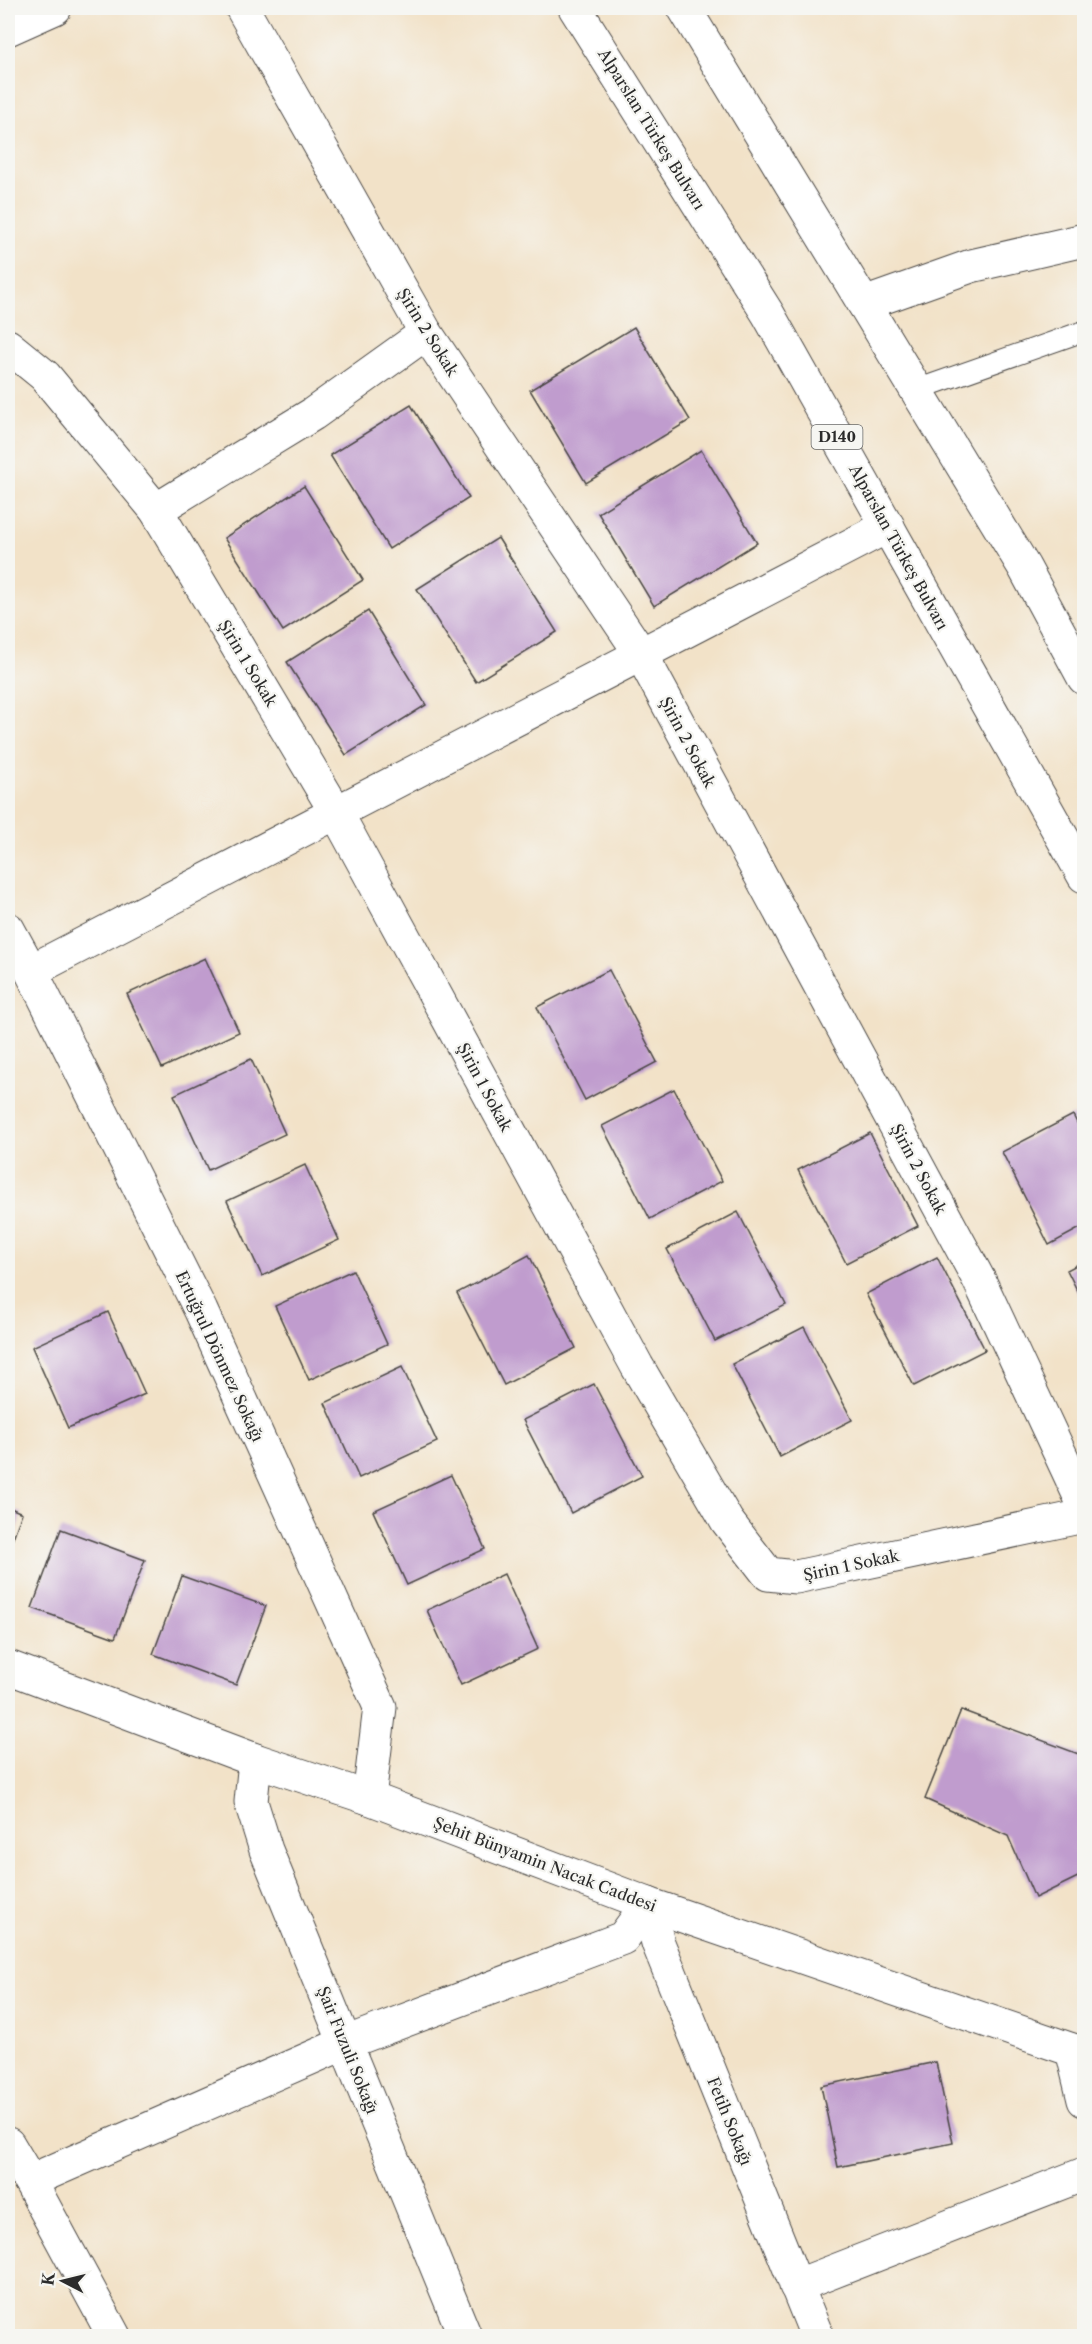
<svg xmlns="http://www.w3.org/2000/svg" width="1092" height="2344" viewBox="0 0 1092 2344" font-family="'Libre Caslon Text',serif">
<rect width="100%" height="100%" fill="#f6f6f2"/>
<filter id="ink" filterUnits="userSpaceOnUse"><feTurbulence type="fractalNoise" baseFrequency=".0167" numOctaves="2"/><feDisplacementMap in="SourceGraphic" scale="12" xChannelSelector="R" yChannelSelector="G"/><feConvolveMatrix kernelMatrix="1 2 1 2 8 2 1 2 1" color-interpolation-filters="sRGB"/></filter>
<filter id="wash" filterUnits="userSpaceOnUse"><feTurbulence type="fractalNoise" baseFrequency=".008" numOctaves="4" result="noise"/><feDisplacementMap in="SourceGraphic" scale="24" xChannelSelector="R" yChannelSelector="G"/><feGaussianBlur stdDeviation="1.35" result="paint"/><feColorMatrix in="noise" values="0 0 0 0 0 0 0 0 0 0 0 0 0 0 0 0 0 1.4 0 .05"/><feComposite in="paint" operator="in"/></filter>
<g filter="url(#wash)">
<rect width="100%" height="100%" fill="#f2e2c8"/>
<g id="blocks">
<g fill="#c09cce">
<path d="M634 327 690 420 586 483 530 390Z"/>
<path d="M411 405 469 498 389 549 330 455Z"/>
<path d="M701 450 757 543 654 606 598 513Z"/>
<path d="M304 486 363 580 283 631 224 538Z"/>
<path d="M498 538 557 632 476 682 417 589Z"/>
<path d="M368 611 426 705 346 755 287 662Z"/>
<path d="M205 958 239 1032 162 1068 127 994Z"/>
<path d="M609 970 657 1062 585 1100 537 1007Z"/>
<path d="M251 1059 285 1134 208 1170 174 1095Z"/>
<path d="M674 1089 722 1181 650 1219 602 1126Z"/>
<path d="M1073 1115 1084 1137V1226L1049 1245 1002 1152Z"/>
<path d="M870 1133 918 1226 846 1263 798 1170Z"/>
<path d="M305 1165 339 1240 262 1276 227 1201Z"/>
<path d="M738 1212 786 1305 715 1341 667 1249Z"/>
<path d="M529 1255 576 1348 504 1385 457 1293Z"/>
<path d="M937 1257 985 1350 914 1386 866 1294Z"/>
<path d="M1084 1261V1304L1067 1270Z"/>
<path d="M353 1270 387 1344 309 1380 275 1306Z"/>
<path d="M108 1312 145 1394 68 1428 32 1347Z"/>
<path d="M804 1327 852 1420 780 1457 732 1364Z"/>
<path d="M402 1367 437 1442 359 1478 325 1403Z"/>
<path d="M594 1384 642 1476 571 1513 523 1420Z"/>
<path d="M451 1475 485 1549 407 1585 373 1511Z"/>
<path d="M8 1507 22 1513 8 1552Z"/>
<path d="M61 1529 145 1560 115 1638 32 1608Z"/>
<path d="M504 1574 538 1649 461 1685 427 1610Z"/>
<path d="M182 1576 266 1606 236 1685 153 1654Z"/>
<path d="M961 1710 1084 1756V1874L1035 1898 1008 1836 925 1799Z"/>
<path d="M936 2062 953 2143 838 2167 821 2086Z"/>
</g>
</g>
</g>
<g filter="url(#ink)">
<use href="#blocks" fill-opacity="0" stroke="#494643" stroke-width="1.5"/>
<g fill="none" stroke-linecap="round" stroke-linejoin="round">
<defs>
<path id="lane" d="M916 390 1084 331"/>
<g id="street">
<path d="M242 8 426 333 641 654 979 1280 1084 1505"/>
<path d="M8 29 55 8"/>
<path d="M864 304 971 266 1084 240"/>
<path d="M8 346 45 376 156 510 336 812 637 1366 727 1521 768 1574 796 1577 1084 1516"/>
<path d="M156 510 313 414 426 333"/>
<path d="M8 929 31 971 201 1311 380 1707 369 1798"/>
<path d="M31 971 888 526"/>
<path d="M255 1760 251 1802 266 1850 465 2336"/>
<path d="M648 1904 658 1943 817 2336"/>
<path d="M1072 2050 1084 2100"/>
<path d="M30 2181 345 2043 623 1938 648 1904"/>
<path d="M796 2286 1084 2174"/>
</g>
<g id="secondary">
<path d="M8 1667 255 1760 369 1798 648 1904 1084 2054"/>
<path d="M8 2144 30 2181 114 2336"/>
</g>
<g id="highway">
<path d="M575 8 768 314 1084 876"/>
<path d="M684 8 1024 567 1084 678"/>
</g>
</defs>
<use href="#lane" stroke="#494643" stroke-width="22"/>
<use href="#street" stroke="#494643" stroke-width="35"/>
<use href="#secondary" stroke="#494643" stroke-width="35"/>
<use href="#highway" stroke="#494643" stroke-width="35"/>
<use href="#lane" stroke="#fff" stroke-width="20"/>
<use href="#street" stroke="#fff" stroke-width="33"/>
<use href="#secondary" stroke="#fff" stroke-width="33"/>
<use href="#highway" stroke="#fff" stroke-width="33"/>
</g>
</g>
<g text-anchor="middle" stroke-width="4.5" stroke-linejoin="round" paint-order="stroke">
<rect fill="#f6f6f2" stroke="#686867" stroke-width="1.5" x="811.5" y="425" width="51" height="24" rx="4.5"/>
<g font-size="15" font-weight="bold" fill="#2b2b2b">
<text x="837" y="442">D140</text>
</g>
<g font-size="16" fill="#2b2b2b" stroke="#f6f6f2">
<text transform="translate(652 129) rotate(58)" y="6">Alparslan Türkeş Bulvarı</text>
<text transform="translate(428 332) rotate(58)" y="6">Şirin 2 Sokak</text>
<text transform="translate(899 547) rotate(61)" y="6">Alparslan Türkeş Bulvarı</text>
<text transform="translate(248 663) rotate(59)" y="6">Şirin 1 Sokak</text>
<text transform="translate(688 742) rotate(62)" y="6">Şirin 2 Sokak</text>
<text transform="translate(485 1087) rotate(62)" y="6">Şirin 1 Sokak</text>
<text transform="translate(919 1169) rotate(62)" y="6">Şirin 2 Sokak</text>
<text transform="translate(220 1356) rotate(65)" y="6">Ertuğrul Dönmez Sokağı</text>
<text transform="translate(851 1565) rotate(-12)" y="6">Şirin 1 Sokak</text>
<text transform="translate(545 1864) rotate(21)" y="6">Şehit Bünyamin Nacak Caddesi</text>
<text transform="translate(348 2050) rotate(68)" y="6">Şair Fuzuli Sokağı</text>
<text transform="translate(730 2121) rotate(68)" y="6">Fetih Sokağı</text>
</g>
</g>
<rect width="1092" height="2344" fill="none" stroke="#f6f6f2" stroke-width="30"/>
<g transform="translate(63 2281) rotate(277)" stroke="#f6f6f2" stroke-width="4.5" paint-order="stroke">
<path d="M0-4.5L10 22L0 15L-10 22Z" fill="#2b2b2b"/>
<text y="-9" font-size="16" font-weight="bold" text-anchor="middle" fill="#2b2b2b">K</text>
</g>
</svg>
